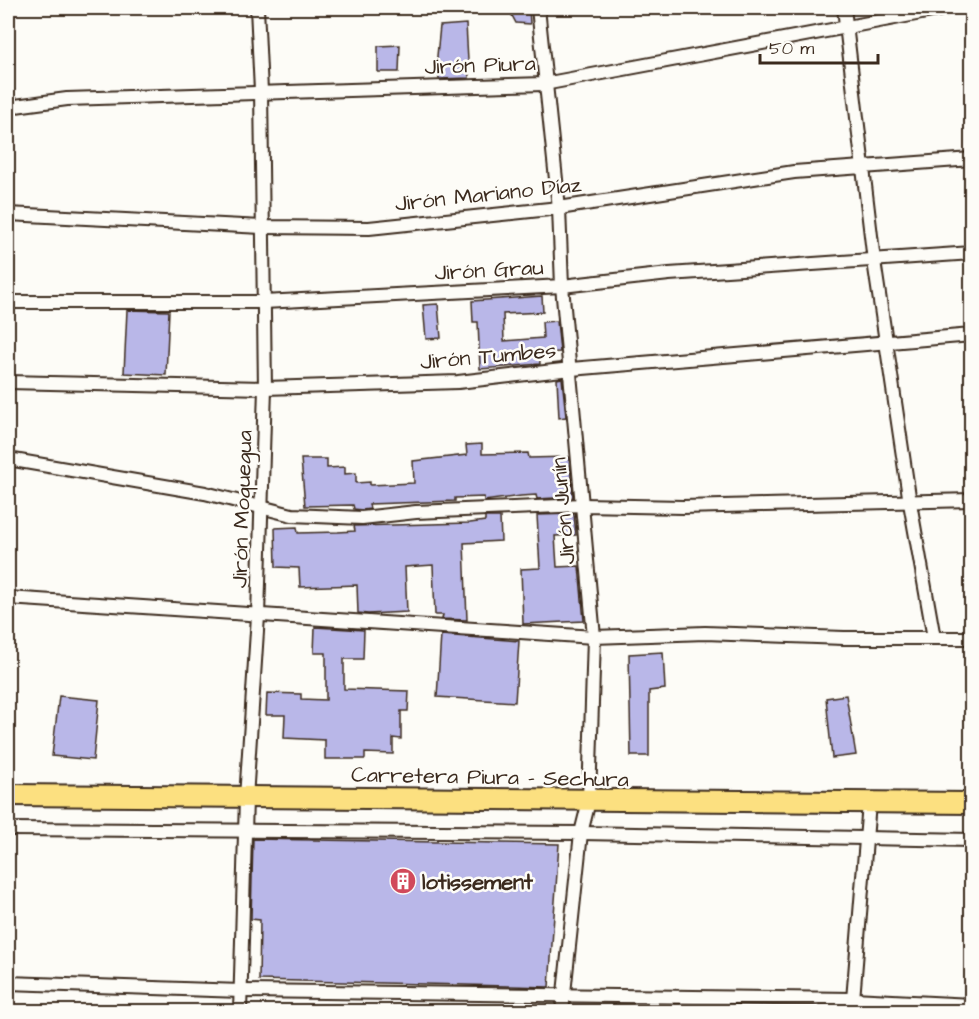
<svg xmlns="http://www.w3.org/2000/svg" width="979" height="1019" viewBox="0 0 979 1019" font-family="'Architects Daughter',sans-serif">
<rect width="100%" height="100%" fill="#fdfcf7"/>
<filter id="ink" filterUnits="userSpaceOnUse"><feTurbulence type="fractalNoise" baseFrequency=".0167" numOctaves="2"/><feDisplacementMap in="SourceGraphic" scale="12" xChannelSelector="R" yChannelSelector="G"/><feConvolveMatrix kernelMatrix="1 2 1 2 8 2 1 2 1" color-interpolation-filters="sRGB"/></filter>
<g filter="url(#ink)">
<g fill="#b9b7e8" stroke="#3b2a1e" stroke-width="1.5">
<path d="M508 8H529L530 24 516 23Z"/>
<path d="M466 24 469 78 439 79 437 56 440 26Z"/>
<path d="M400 45 399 72H378V46Z"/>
<path d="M542 296 543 312 503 314 504 341 543 338 542 322 557 321 560 352 539 353 540 364 480 369 478 322H473L472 301Z"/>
<path d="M438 304 441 338 426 339 423 305Z"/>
<path d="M127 310 169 311 166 375 124 373Z"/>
<path d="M562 378 566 417 559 418 557 379Z"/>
<path d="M482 444V454L528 453 529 458 569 457 573 497 537 499 536 495 521 496 484 501V497L455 498V501L369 504 370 509 362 510 354 509 353 505 305 506 301 459H327V468L345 467V474L356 473V483L370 482V485L414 483 413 461 467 455 466 445Z"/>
<path d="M574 514 576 535 555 536 557 567 579 566 584 621 523 624 521 569 540 568 537 515Z"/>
<path d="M485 517H500L501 541 464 543 467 620 442 619 443 615H435L433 565 405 567 407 612 368 614 358 613 357 585 300 587 299 568 276 567 275 528 297 527 298 533 338 532 355 531 354 526 470 523 485 521Z"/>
<path d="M315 627 364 630 363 659H344V689L409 691 408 711H401V739L393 738V754L365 753V759H325V740L284 738 285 715H266L267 693 301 694V699L326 700V653H314Z"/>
<path d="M441 635 519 641 515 702 437 697Z"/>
<path d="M663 652 665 689 649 691V756H631L629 654Z"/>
<path d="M846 695 856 755 832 758 826 698Z"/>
<path d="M59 696 99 700 93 760 52 756Z"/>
<path d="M253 839 559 844 549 987 259 980 260 920 251 919Z"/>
</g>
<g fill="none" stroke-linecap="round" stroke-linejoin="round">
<defs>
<g id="minor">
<path d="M538 8 559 208 562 286 594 637 589 801 581 833 562 1012"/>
<path d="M844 8 874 261 910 503 934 638"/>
<path d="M8 107 67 99 544 84 948 8"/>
<path d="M8 214 262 227 369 228 559 208 794 172 972 159"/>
<path d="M8 302H264L562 286 669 274 972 253"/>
<path d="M8 382 265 388 458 382 571 369 972 335"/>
<path d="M8 459 205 493 292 515 362 518 416 512 583 505 683 507 972 500"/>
<path d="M8 598 594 637 705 633 844 638H972"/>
<path d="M8 829 581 833 972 840"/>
<path d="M8 983 241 991 853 999 972 1005"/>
<path d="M240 1012 246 798 258 616 265 388 261 91 257 8"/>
<path d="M852 1012 869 803"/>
</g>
<path id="primary" d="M8 795 972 803"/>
</defs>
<use href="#minor" stroke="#3b2a1e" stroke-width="16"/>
<use href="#primary" stroke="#3b2a1e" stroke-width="24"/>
<use href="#minor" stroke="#fdfcf7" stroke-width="12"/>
<use href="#primary" stroke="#fce080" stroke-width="20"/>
</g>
</g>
<defs>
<symbol id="building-disc" viewBox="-11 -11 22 22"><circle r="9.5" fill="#d1495b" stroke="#fdfcf7"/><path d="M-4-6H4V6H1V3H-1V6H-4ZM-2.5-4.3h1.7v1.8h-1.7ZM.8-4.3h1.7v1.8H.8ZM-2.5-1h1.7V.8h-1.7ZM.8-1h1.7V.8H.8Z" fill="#fff"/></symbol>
</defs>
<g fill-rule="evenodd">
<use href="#building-disc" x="388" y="866" width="30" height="30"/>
</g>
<g text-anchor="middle" stroke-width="5" stroke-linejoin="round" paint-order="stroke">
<g font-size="22" fill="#3b2a1e" stroke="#fdfcf7">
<text transform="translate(480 64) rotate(-2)" y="8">Jirón Piura</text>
<text transform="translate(488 193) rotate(-6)" y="8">Jirón Mariano Díaz</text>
<text transform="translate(489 269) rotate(-3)" y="8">Jirón Grau</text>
<text transform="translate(488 355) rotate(-5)" y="8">Jirón Tumbes</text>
<text transform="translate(241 509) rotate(-88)" y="8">Jirón Moquegua</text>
<text transform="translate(562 511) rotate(-95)" y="8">Jirón Junín</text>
<text transform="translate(490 776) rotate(1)" y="8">Carretera Piura - Sechura</text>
</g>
<g font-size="22" font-weight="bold" fill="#3b2a1e" stroke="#fdfcf7" text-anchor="start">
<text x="422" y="889">lotissement</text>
</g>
</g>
<rect width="979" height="1019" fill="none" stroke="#fdfcf7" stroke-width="30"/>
<rect x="15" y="15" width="949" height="989" fill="none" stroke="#3b2a1e" stroke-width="2" filter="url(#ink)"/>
<path d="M760 54v9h118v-9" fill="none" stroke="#3b2a1e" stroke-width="3"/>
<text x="769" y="54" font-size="18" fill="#3b2a1e" stroke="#fdfcf7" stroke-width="4.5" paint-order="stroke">50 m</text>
</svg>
